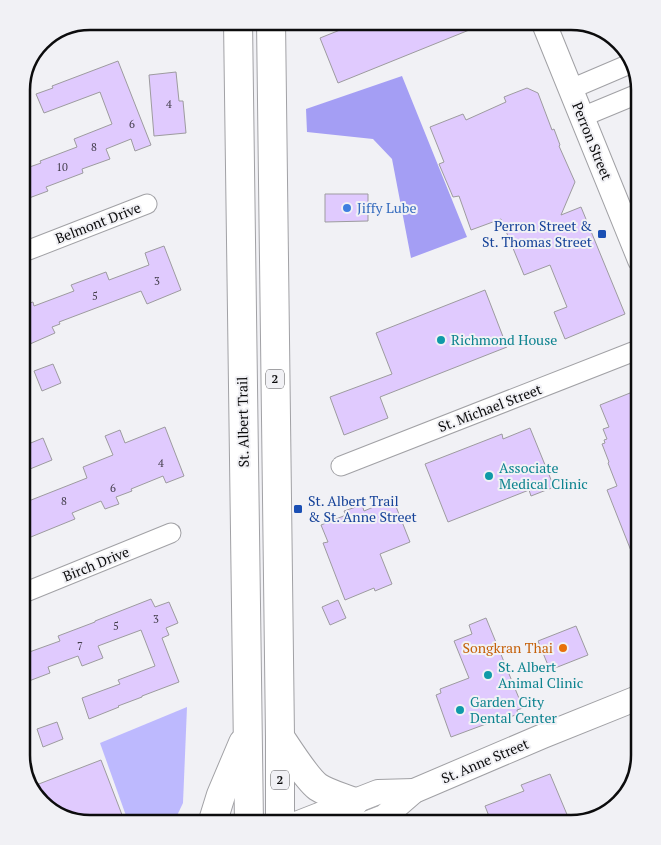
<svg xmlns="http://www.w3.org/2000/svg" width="661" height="845" viewBox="0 0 661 845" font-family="'PT Serif',serif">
<rect width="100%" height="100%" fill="#f1f1f5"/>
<path fill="#bdb9fe" d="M187 707 183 803 173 824H129L100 743Z"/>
<path fill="#a49ef4" d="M402 76 467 237 411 258 392 159 373 139 307 132 306 109Z"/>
<g fill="#e0cafe" stroke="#9d9b9f">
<path d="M343 21H489V22L338 83 320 38 345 28Z"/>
<path d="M118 61 151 145 135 151 131 139 106 149 110 159 82 169 83 173 46 187 48 191 29 198 28 195 21 197V170L41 163 40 161 77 147 74 139 112 124 100 92 44 113 36 94 53 88 52 86Z"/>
<path d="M176 72 179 101H183L186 133 154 136 149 75Z"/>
<path d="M527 88 538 93 552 130 554 129 560 145 559 146 575 182 561 215 581 207 625 314 565 339 554 312 567 307 550 265 524 275 501 219 471 230 459 196 453 197 439 164 444 162 430 127 463 114 466 120 506 102 504 97Z"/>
<path d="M325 194H368V221L325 222Z"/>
<path d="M164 246 181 290 147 304 141 291 59 322 60 324 52 327 55 333 30 344 21 322V306L33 302 34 306 74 291 71 285 106 272 109 280 149 265 145 253Z"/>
<path d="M485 290 507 347 380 397 388 418 344 435 330 397 392 374 376 333Z"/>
<path d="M53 364 61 383 42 391 34 371Z"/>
<path d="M640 389V571H639L607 490 617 486 608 463 609 462 602 444 605 443 604 440 607 439 603 429 609 427 600 405Z"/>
<path d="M165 427 184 476 166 483 163 476 131 489 132 491 116 497 119 504 105 509 101 501 72 513 75 519 21 541V504L87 478 83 467 113 455 105 436 120 430 125 443Z"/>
<path d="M530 428 554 487 531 496 529 490 448 522 425 464 502 434 503 439Z"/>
<path d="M43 438 52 460 30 469 21 447Z"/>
<path d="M393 499 410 542 380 554 392 584 375 591 374 588 345 600 323 543 328 542 321 525 346 515 344 511 362 505 364 511Z"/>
<path d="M151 599 155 607 169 602 178 623 166 628 169 635 162 638 179 682 142 696V697L118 706 119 707 89 719 82 698 120 684 118 680 155 666 141 630 98 646 103 658 82 666 78 656 48 667 50 673 21 684V655L60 641 58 636 95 622V621Z"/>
<path d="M338 600 346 618 330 625 322 607Z"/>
<path d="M486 618 523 708 517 710 518 714 494 723V721L451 737 436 695 441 693 440 689 469 678 454 641 472 634 469 625Z"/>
<path d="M576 626 588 655 550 670 538 641Z"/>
<path d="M57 722 63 739 43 747 37 729Z"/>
<path d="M101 760 124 820 113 824H86L55 814 33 793 31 787Z"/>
<path d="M550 774 571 824H492L485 806 524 791 521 785Z"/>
</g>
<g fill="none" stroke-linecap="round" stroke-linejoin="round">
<defs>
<g id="minor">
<path d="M571 89 632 63"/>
<path d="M582 117 640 93"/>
<path d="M21 253 147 204"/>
<path d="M341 466 640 349"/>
<path d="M21 594 171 533"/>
</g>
<g id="tertiary">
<path d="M543 21 640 260"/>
<path d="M296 824 378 792 414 791"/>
<path d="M366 824 384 817 414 791 543 736 640 697"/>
</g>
<g id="primary">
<path d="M238 21 249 824"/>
<path d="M271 21 280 737V824"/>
<path d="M280 737C288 749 307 779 318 787 329 794 342 797 354 802"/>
<path d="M212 824 221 795 243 743"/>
</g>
</defs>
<use href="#minor" stroke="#a1a1a5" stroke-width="21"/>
<use href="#tertiary" stroke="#a1a1a5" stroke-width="26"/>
<use href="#primary" stroke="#a1a1a5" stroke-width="30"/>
<use href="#minor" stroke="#fff" stroke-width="19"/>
<use href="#tertiary" stroke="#fff" stroke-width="24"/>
<use href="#primary" stroke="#fff" stroke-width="28"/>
</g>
<circle fill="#3f7fe0" stroke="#f1f1f5" stroke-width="2" cx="347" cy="208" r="5"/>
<g fill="#1a4fb4" stroke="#f1f1f5" stroke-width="2">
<rect x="597" y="229" width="10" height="10" rx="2.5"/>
<rect x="293" y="504" width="10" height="10" rx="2.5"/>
</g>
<g fill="#0f9aa8" stroke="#f1f1f5" stroke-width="2">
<circle cx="441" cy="340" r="5"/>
<circle cx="489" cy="476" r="5"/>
<circle cx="488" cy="675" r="5"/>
<circle cx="460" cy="710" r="5"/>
</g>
<circle fill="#e8710a" stroke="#f1f1f5" stroke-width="2" cx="563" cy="648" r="5"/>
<g text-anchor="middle" stroke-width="4" stroke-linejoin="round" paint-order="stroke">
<g font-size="11" fill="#413c49">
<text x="169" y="108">4</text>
<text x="132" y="128">6</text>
<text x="94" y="151">8</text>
<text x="62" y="171">10</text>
<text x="157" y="285">3</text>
<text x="95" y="300">5</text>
<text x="161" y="467">4</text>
<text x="113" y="492">6</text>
<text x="64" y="505">8</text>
<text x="156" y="623">3</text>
<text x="116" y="630">5</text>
<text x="80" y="650">7</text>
</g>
<g fill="#f1f1f5" stroke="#515153" stroke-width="1">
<rect x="266" y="369.5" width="18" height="19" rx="4"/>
<rect x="271" y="770.5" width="18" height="19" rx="4"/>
</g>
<g font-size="12" font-weight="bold" fill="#0c0c0d">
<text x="275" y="383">2</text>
<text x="280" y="784">2</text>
</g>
<g font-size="14" fill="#0c0c0d" stroke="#f1f1f5">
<text transform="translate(592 141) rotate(68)" y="5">Perron Street</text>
<text transform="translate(98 223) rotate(-21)" y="5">Belmont Drive</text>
<text transform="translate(490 408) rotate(-21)" y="5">St. Michael Street</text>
<text transform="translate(243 422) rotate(-91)" y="5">St. Albert Trail</text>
<text transform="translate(96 564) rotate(-22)" y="5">Birch Drive</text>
<text transform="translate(485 761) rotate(-23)" y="5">St. Anne Street</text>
</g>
<g font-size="14" fill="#366cbe" stroke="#f1f1f5" text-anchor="start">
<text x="357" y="213">Jiffy Lube</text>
</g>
<g font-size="14" fill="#164399" stroke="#f1f1f5" text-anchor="end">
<text x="592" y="231">Perron Street &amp;<tspan x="592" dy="16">St. Thomas Street</tspan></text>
<text x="308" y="506" text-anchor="start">St. Albert Trail<tspan x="308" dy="16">&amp; St. Anne Street</tspan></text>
</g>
<g font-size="14" fill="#0d838f" stroke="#f1f1f5" text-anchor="start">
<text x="451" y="345">Richmond House</text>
<text x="499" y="473">Associate<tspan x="499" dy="16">Medical Clinic</tspan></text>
<text x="498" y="672">St. Albert<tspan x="498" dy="16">Animal Clinic</tspan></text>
<text x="470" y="707">Garden City<tspan x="470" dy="16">Dental Center</tspan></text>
</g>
<g font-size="14" fill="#c56008" stroke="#f1f1f5" text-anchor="end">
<text x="553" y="653">Songkran Thai</text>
</g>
</g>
<path d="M0 0H661V845H0ZM90 30H571A60 60 0 0 1 631 90V755A60 60 0 0 1 571 815H90A60 60 0 0 1 30 755V90A60 60 0 0 1 90 30Z" fill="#f1f1f5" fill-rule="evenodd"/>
<path fill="none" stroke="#0c0c0d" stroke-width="2.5" d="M90 30H571A60 60 0 0 1 631 90V755A60 60 0 0 1 571 815H90A60 60 0 0 1 30 755V90A60 60 0 0 1 90 30Z"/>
</svg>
